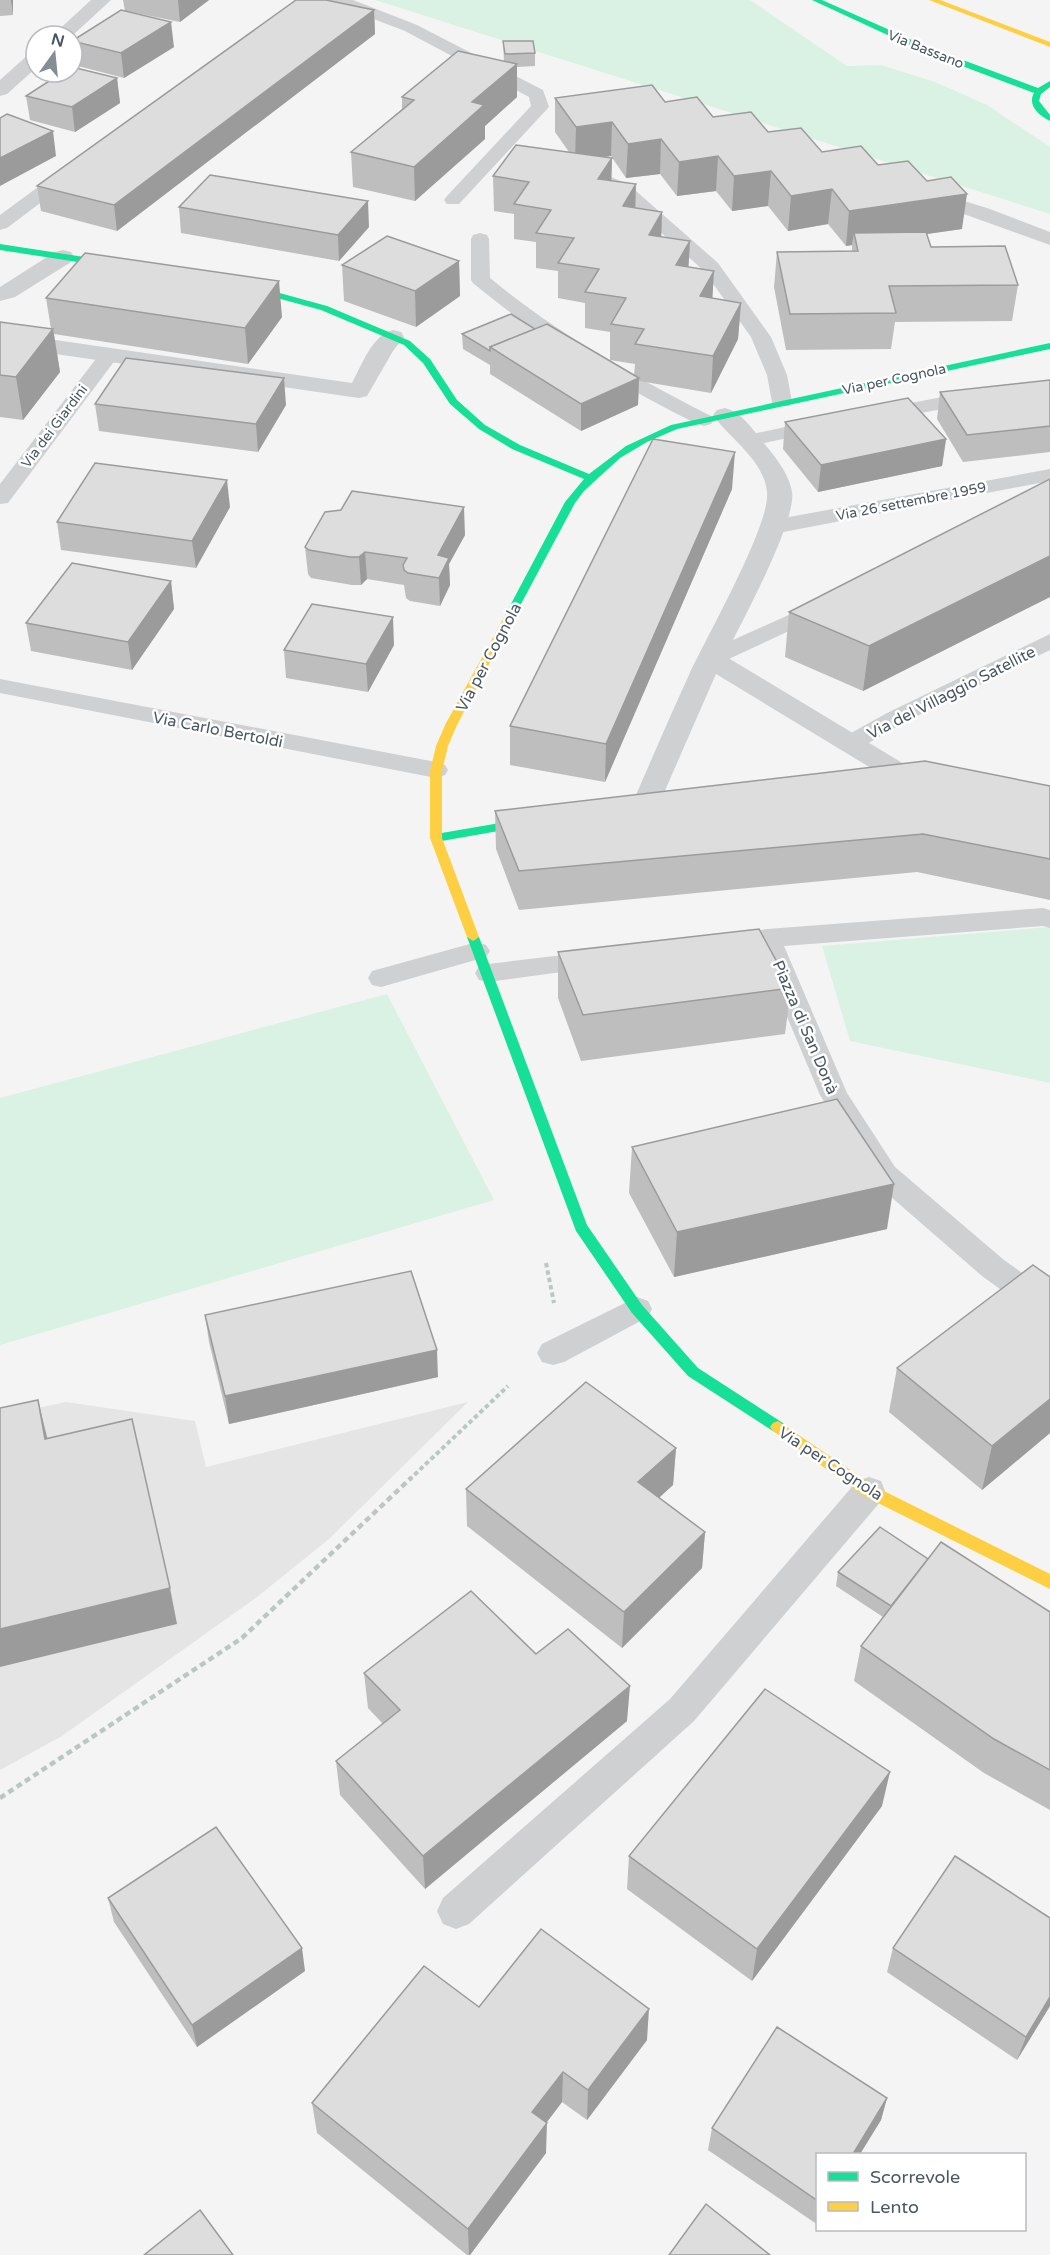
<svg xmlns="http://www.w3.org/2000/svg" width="1050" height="2255" viewBox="0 0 1050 2255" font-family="'Varela Round',sans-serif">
<rect width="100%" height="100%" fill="#f4f4f4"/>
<path fill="#e6e5e6" d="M66 1402 195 1421 206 1467 468 1402 329 1539 257 1597 62 1736 0 1770V1416Z"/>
<g fill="#d9f2e3">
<path d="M375 0H750L847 66 881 65 935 82 987 105 1050 147V214Z"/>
<path d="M1050 927V1083L850 1041 822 946Z"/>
<path d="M387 994 494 1200 0 1345V1098Z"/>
</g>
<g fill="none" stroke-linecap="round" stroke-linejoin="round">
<g stroke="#bcc7c4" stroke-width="4" stroke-dasharray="4.5 3" stroke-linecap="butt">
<path d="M546 1263 554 1303"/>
<path d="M409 1480 508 1386"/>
</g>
<path stroke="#bcc7c4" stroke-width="4.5" stroke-dasharray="6 4" stroke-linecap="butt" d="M0 1798 242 1638 411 1478"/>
<g fill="#ced0d2" fill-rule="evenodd">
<path d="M304 0H353L417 25 543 90 549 107 459 204H447L444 200 447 196 531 106 529 97 405 31 337 5 316 7 295 15 289 13 287 10Z"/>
<path d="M70 167 76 168 79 172 76 176 7 228 0 230V215L64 168Z"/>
<path d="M606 175 628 184 718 263 771 337 787 375 792 402 789 406H775L772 402 767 375 751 337 704 271 616 192 600 184 597 180 600 176Z"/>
<path d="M928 190 987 208 1050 232V245L922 199 919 195 922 191Z"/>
<path d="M480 233 487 235 489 239 490 278C558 334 633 376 711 416L714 420 711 424 704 426 697 424C618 384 543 341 474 284L471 280V239L473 235Z"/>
<path d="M109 349 116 351 119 355 8 503 0 504V484L102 351Z"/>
<path d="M1050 383V395L974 403 879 421 872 419 869 415 872 411 879 409 974 391Z"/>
<path d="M822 419 829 421 832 425 829 429 750 446 743 444 740 440 743 436Z"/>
<path d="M1050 469V481L773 534 765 532 762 527 765 522 773 520Z"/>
<path d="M822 600 830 602 833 607 830 612 718 664 710 666 702 664 698 659 702 654Z"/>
<path d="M1050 634V650L903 723 860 748 851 751 842 748 839 743 842 738 887 713Z"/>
<path d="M0 679 436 762 445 765 448 770 445 775 436 778 0 693Z"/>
<path d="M1043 908 1050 910V928L1043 926 784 946 847 1093 895 1167 1004 1260 1050 1293V1321L1039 1317 982 1276 875 1183 820 1095 758 948 726 952 717 949 713 943 717 937 767 929Z"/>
<path d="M477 942 486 945 490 951 486 957 381 987 372 985 368 978 372 971Z"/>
<path d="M597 951 606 954 610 960 606 966 488 982 479 980 475 973 479 966 488 964Z"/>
<path d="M637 1297 648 1301 652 1309 648 1317 564 1362 553 1365 542 1362 537 1353 542 1344Z"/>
<path d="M869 1477 881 1481 885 1491 881 1501 694 1721 469 1924 456 1929 443 1924 437 1911 443 1898 670 1699 857 1481Z"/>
</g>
<g fill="#ced0d2" fill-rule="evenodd">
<path d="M91 0H111L72 36H52Z"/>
<path d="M36 52V68L7 94 0 96V80L29 54Z"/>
<path d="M63 250 71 252 74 257 71 262 15 297 0 301V287L55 252Z"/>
<path d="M393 330 401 332 404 337 393 351 367 396 359 398 0 346V332L352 383C362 365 372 335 393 330Z"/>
<path d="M725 408C741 412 752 428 762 441 774 455 789 473 792 492 797 521 740 625 725 656L914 770 918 776 914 782 904 785 894 782 716 674 656 811 646 813 636 811 632 804C651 761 669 718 689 675 705 640 771 524 767 492 764 460 730 439 713 415L717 410Z"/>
</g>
<g fill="#16e098" fill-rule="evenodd">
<path d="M812 0H822L928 47 1038 88 1050 81V87L1041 94 1039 101 1050 115V121C1039 116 1027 105 1034 93L922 51Z"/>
<path d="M0 244 123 263 127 266 123 269 0 250Z"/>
<path d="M236 281 327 306 410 341 430 359 457 400 485 425 520 445 589 474 626 446 671 425 1050 343V349L677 429 647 442 620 458 584 491 575 503 513 619 508 622 503 619 565 502 584 479 512 449 479 429 450 404 423 363 404 345 321 310 233 286V282Z"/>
<path d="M540 816 544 817 546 820 544 823 436 842 430 838 436 834Z"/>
<path d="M473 933 479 937 587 1225 642 1305 698 1368 783 1423 786 1427 783 1431 778 1433 773 1431 688 1376 632 1313 576 1231 467 937Z"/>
</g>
<g fill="#ffcf43" fill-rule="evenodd">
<path d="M929 0H940L1050 42V47Z"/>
<path d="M508 616 513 619 457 725 448 746 442 771V838L479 937 473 941 467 937 430 838V771L436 746 445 725 503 619Z"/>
<path d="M778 1421 874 1486 1050 1574V1589L864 1496 773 1431 770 1427 773 1423Z"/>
</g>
</g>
<g fill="#bebebf">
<path d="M0 0H13V15L0 16Z"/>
<path d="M123 0H209L180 22 126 11 174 47 124 78 74 65 72 40 125 11Z"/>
<path d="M374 10 375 34 117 231 41 211 37 186Z"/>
<path d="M503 41 535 53V66L517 67V97L485 126V139L415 201 353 187 351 152 402 109V97L504 61Z"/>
<path d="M117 78 120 103 75 132 30 120 26 96Z"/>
<path d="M555 98 665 102 713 117 768 132 822 152 878 165 962 229 927 234 931 247 1018 285 1012 321 895 322 891 349 786 350 774 287 777 252 852 251V245L846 246 828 224 788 231 768 206 732 211 716 191 677 196 660 174 626 178 611 156 604 157 612 158 611 181 636 208 662 212 661 236 688 267 712 298 741 303 738 339 711 393 639 381 638 405 581 431 490 374V365L463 349 462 334 535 329 634 376 635 364 610 360V332L585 328V303L558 298V271L536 268V242L514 239V214L494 211 493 176 569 152 555 132Z"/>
<path d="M179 207 369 227 339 261 181 233Z"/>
<path d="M459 261 460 296 416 327 344 301 342 265Z"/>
<path d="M46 298 282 317 248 364 54 334 60 372 23 420 0 417V322L51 329Z"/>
<path d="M1050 380V452L963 462 937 419 940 392Z"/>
<path d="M95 404 286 405 258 452 99 431Z"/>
<path d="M785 422 946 439 942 466 818 492 783 449Z"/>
<path d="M1050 479V597L863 691 785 657 789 612Z"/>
<path d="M732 489 605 782 510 765V726Z"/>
<path d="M230 507 196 568 61 550 57 522Z"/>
<path d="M465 535 449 564 450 585 440 606 410 601 406 598 404 585 367 579 361 585H352L311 578 308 574 305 547Z"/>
<path d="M171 581 174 609 132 670 31 651 26 623Z"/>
<path d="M394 645 368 692 286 678 284 650Z"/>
<path d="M1050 786V900L917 872 519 910 496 849 495 811Z"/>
<path d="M558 952 791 988 785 1034 581 1061 558 998Z"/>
<path d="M632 1147 887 1229 674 1277 629 1193Z"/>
<path d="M1050 1277V1433L982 1490 889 1412 897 1368Z"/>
<path d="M205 1315 438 1377 229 1424 209 1342Z"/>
<path d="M676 1448 673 1485 659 1497 705 1532 702 1568 622 1648 467 1526 466 1489Z"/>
<path d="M928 1559 1050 1612V1810L984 1773 854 1681 861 1646 883 1617 836 1586 838 1572Z"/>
<path d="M536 1654 627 1721 425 1889 340 1795 336 1761 383 1724 368 1708 364 1673Z"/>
<path d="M882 1806 752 1981 627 1889 629 1856Z"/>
<path d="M108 1898 305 1971 197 2047 114 1922Z"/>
<path d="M1050 1918V2006L1017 2060 887 1972 893 1948Z"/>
<path d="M479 2007 647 2040 587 2120 562 2102 546 2123V2153L470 2255H467L317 2133 312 2103Z"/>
<path d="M887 2098 881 2120 860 2154H818V2225L708 2150 712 2128Z"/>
</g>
<g fill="#9b9b9b">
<path d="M11 0H13V15Z"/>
<path d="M178 0H209L180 22Z"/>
<path d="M374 10 375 34 117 231 114 205Z"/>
<path d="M171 22 174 47 124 78 121 53Z"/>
<path d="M517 64V97L485 126V139L415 201 414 167 472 102Z"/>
<path d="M117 78 120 103 75 132 72 107Z"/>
<path d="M612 122 611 156 575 161 576 127Z"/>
<path d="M53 131 56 156 0 186V158Z"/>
<path d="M661 139 660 174 626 178 628 144Z"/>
<path d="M718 156 716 191 677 196 679 162Z"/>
<path d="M612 158 611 193 598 179Z"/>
<path d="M771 171 768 206 732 211 734 176Z"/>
<path d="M636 184 635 219 623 206Z"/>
<path d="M832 189 828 224 788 231 791 196Z"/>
<path d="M967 194 962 229 856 244 854 233 852 245 846 246 849 211Z"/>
<path d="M368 201 369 227 339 261 338 235Z"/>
<path d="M662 212 661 247 649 235Z"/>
<path d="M690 241 688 276 676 265Z"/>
<path d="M459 261 460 296 416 327 415 291Z"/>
<path d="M714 271 712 306 700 296Z"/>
<path d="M279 281 282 317 248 364 245 328Z"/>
<path d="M741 303 738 339 711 393 713 356Z"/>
<path d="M53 329 60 372 23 420 16 377Z"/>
<path d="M284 378 286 405 258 452 256 424Z"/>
<path d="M639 378 638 405 581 431V404Z"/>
<path d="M946 439 942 466 818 492 821 465Z"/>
<path d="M735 452 732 489 605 782 606 744Z"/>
<path d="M227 480 230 507 196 568 192 541Z"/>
<path d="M464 507 465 535 449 564 450 585 440 606 438 555Z"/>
<path d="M365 552 367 579 361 585 359 557Z"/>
<path d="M1050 556V597L863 691 869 646Z"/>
<path d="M171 581 174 609 132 670 128 642Z"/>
<path d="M393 617 394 645 368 692 366 664Z"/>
<path d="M894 1184 887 1229 674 1277 677 1232Z"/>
<path d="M437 1350 438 1377 229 1424 225 1396Z"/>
<path d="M1050 1399V1433L982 1490 992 1446Z"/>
<path d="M38 1400 47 1437 54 1476 45 1439Z"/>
<path d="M676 1448 673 1485 636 1519 638 1482Z"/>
<path d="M705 1532 702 1568 622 1648 624 1612Z"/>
<path d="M170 1588 177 1624 0 1667V1629Z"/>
<path d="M630 1686 627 1721 425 1889 423 1856Z"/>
<path d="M890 1772 882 1806 752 1981 757 1949Z"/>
<path d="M302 1948 305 1971 197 2047 192 2025Z"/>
<path d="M1050 1997V2006L1017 2060 1026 2037Z"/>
<path d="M649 2009 647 2040 587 2120 588 2090Z"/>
<path d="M563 2072 562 2102 532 2142V2112Z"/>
<path d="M887 2098 881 2120 860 2154H853Z"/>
<path d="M547 2123 546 2153 470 2255H469L468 2229Z"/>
</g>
<g fill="#ddddde" stroke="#9b9b9b" stroke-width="1.5">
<path d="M296 0H326L374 10 114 205 37 186Z"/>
<path d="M121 10 171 22 121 53 72 41Z"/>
<path d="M503 41H533L535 53 505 54Z"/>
<path d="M458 51 517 64 472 102 484 105 414 167 351 152 414 100 402 97Z"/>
<path d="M72 67 117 78 72 107 26 96 63 72H72Z"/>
<path d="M652 85 665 102 697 97 713 117 751 112 768 132 801 128 822 152 861 146 878 165 908 161 927 181 951 177 967 194 849 211 832 189 791 196 771 171 734 176 718 156 679 162 661 139 628 144 612 122 576 127 555 98Z"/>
<path d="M7 114 53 131 0 158V118Z"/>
<path d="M516 145 612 158 598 179 636 184 623 206 662 212 649 235 690 241 676 265 714 271 700 296 741 303 713 356 635 344 644 329 611 324 626 298 585 292 599 269 558 263 574 238 536 233 551 210 514 204 529 182 493 176Z"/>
<path d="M210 175 368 201 338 235 179 207Z"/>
<path d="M926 232 931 247 1005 246 1018 285 889 286 896 313 790 314 777 252 858 251 854 233Z"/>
<path d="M387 236 459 261 415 291 342 265Z"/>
<path d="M85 253 279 281 245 328 46 298Z"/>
<path d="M511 314 535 329 490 347V351L462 334Z"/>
<path d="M0 322 53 329 16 377 0 375Z"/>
<path d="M547 324 639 378 581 404 490 347Z"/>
<path d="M126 358 284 378 256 424 95 404Z"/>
<path d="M1050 380V426L967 435 940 392Z"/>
<path d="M908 398 946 439 821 465 785 422Z"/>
<path d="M653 439 735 452 606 744 510 726Z"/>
<path d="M95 463 227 480 192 541 57 522Z"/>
<path d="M1050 479V556L869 646 789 612Z"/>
<path d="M352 491 464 507 438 555 449 558 439 578 408 573 404 570 403 565 407 558 365 552 359 557H350L309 550 305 547 325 512 341 510Z"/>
<path d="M72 563 171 581 128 642 26 623Z"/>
<path d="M312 604 393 617 366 664 284 650Z"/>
<path d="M925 761 1050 786V859L923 834 519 871 495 811Z"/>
<path d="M759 929 791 988 583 1015 558 952Z"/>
<path d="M837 1099 894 1184 677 1232 632 1147Z"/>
<path d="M1033 1265 1050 1277V1399L992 1446 897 1368Z"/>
<path d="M411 1271 437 1350 225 1396 205 1315Z"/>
<path d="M586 1382 676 1448 638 1482 705 1532 624 1612 466 1489Z"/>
<path d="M38 1400 45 1439 132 1419 170 1588 0 1629V1408Z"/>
<path d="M880 1527 928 1559 891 1606 838 1572Z"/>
<path d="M941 1542 1050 1612V1770L994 1739 861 1646Z"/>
<path d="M471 1591 536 1654 568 1629 630 1686 423 1856 336 1761 400 1710 364 1673Z"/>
<path d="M765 1689 890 1772 757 1949 629 1856Z"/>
<path d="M216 1827 302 1948 192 2025 108 1898Z"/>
<path d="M955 1856 1050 1918V1997L1026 2037 893 1948Z"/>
<path d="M541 1929 649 2009 588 2090 563 2072 532 2112 547 2123 468 2229 312 2103 424 1966 479 2007Z"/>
<path d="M777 2027 887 2098 853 2154H818V2201L712 2128Z"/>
<path d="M706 2204 770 2255H669Z"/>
<path d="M200 2210 233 2255H144Z"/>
</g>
<g text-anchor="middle" stroke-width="5" stroke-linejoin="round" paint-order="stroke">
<g font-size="14" fill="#4a5661" stroke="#fff">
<text transform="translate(926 49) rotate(22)" y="5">Via Bassano</text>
<text transform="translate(894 379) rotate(-12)" y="5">Via per Cognola</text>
<text transform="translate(54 426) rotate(-53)" y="5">Via dei Giardini</text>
<text transform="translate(911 501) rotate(-11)" y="5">Via 26 settembre 1959</text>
</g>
<g font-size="16" fill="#4a5661" stroke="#fff">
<text transform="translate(488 657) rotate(-62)" y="6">Via per Cognola</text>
<text transform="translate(951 692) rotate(-27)" y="6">Via del Villaggio Satellite</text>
<text transform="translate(218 729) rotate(11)" y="6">Via Carlo Bertoldi</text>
<text transform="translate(806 1027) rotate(67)" y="6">Piazza di San Donà</text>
<text transform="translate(831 1463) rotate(33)" y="6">Via per Cognola</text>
</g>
</g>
<rect x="816" y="2153" width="210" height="78" fill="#ffffff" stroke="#b7bbc0" stroke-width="1.5"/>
<rect x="828" y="2172" width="30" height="9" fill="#16e098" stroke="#b7bbc0" stroke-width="1.5"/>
<text x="870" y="2183" font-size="18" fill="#4a5661">Scorrevole</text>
<rect x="828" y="2202" width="30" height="9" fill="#ffcf43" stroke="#b7bbc0" stroke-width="1.5"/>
<text x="870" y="2213" font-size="18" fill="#4a5661">Lento</text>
<g transform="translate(54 54) rotate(15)"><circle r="28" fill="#ffffff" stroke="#b7bbc0" stroke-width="1.5"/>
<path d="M0-4.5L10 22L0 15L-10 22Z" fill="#868d94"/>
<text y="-9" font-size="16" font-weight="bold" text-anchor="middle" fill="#4a5661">N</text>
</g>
</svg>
